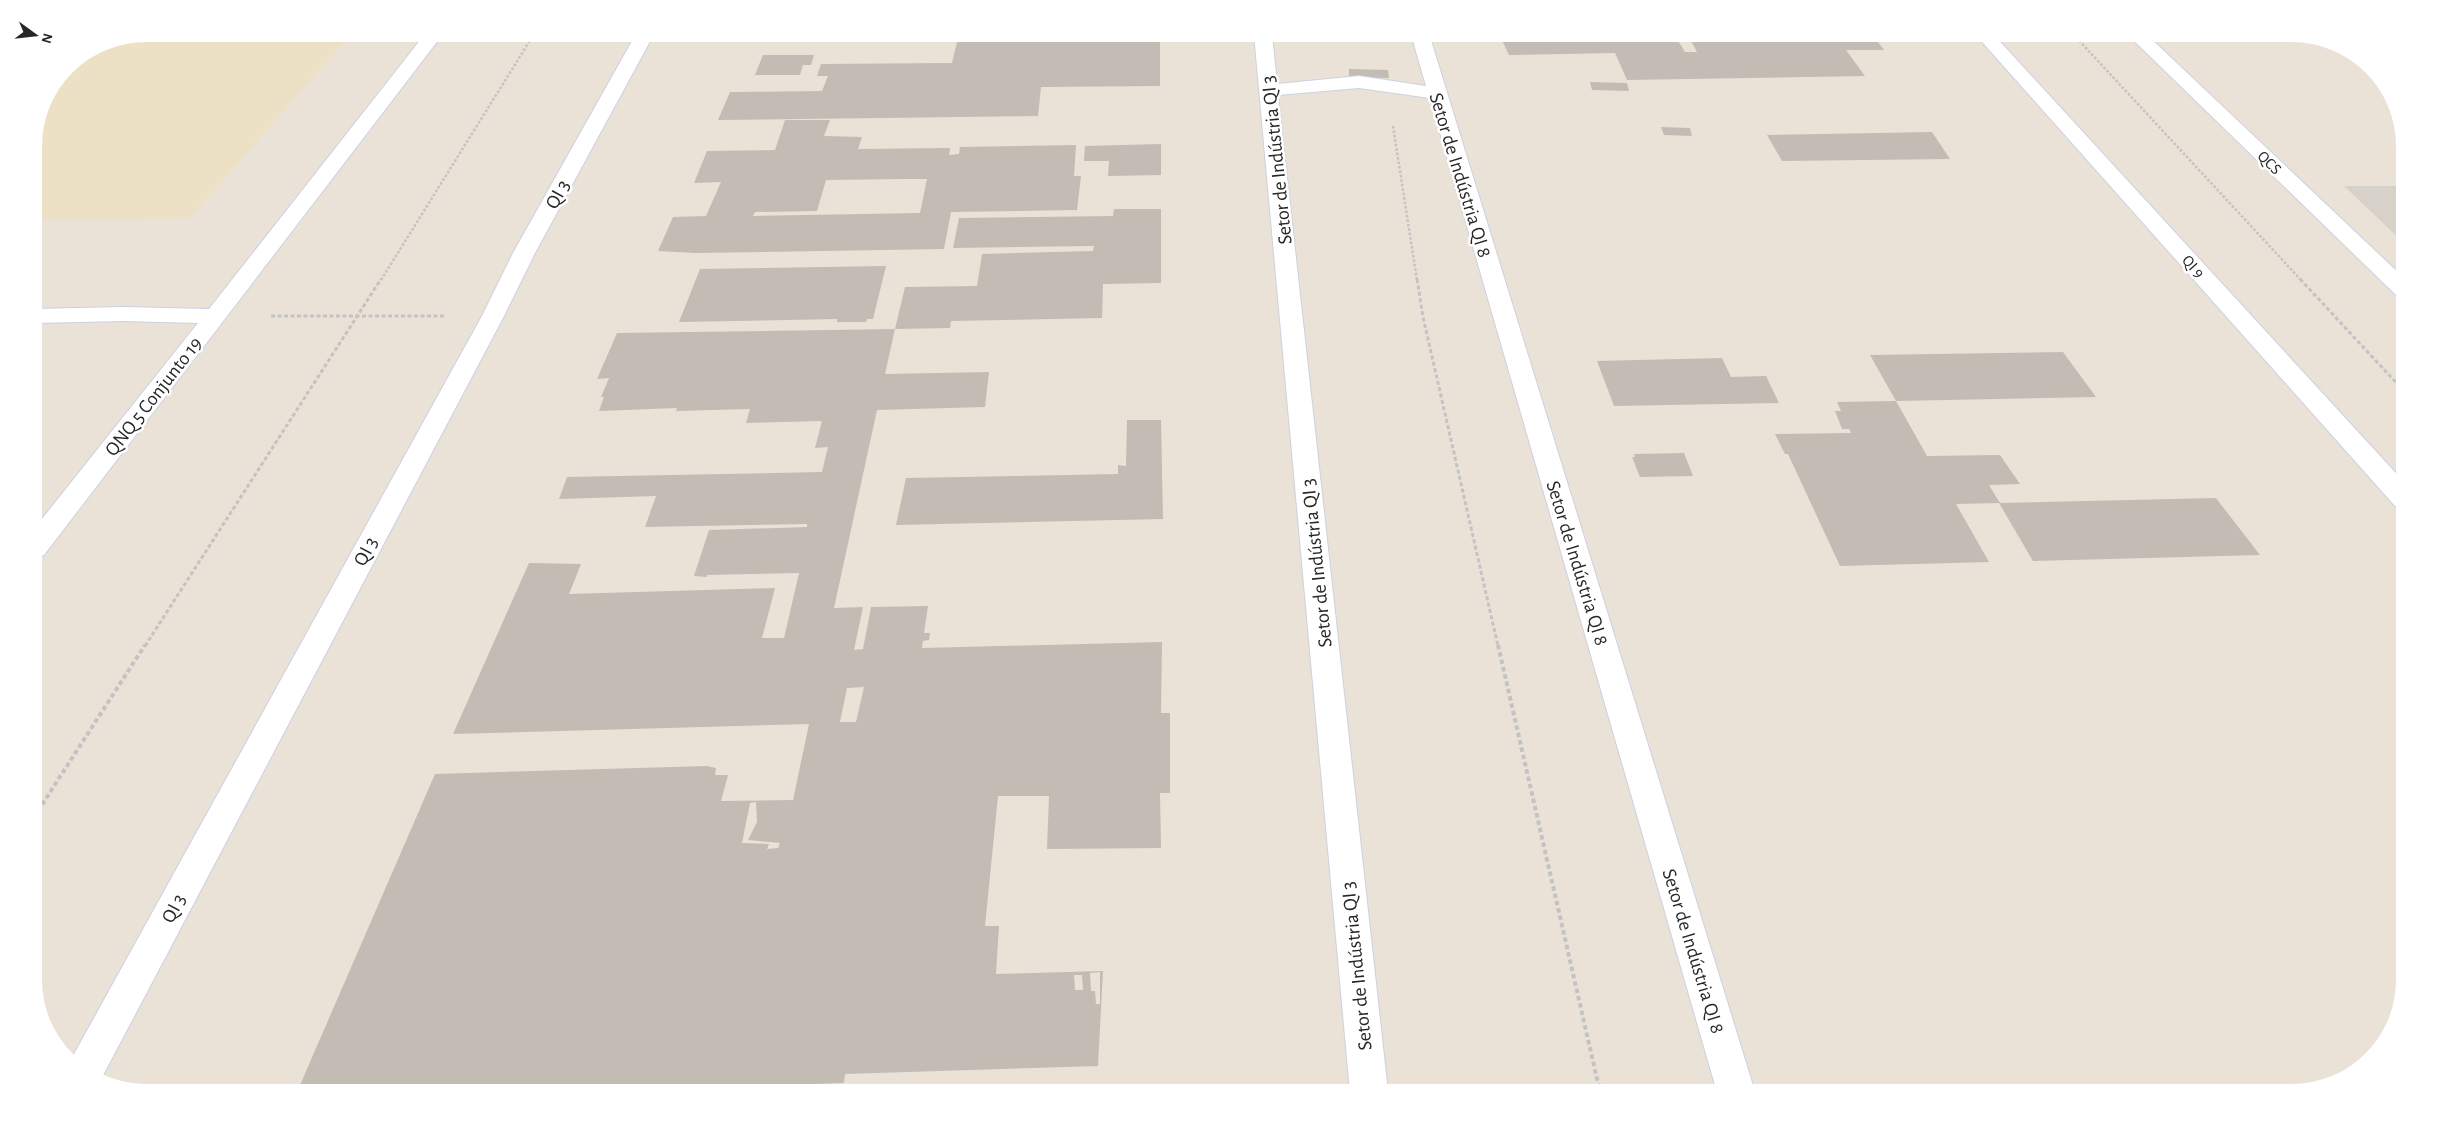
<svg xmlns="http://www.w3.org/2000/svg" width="2438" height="1126" viewBox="0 0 2438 1126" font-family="'Alegreya Sans',sans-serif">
<rect width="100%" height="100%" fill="#eae2d7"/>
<path fill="#ede1c5" d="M147 34H351L190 218 34 220V140L42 103 67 67 104 42Z"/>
<path fill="#d6d2ca" d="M2344 186H2404V243Z"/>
<g fill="#c2bcb4" fill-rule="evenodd">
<path d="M959 34H1160V86L1041 87 1038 116 718 120 730 92 822 91 828 76H817L821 64 952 63Z"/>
<path d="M1499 34H1674L1685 52H1697L1687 34H1806L1810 39 1875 38 1884 50H1846L1865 76 1627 80 1615 53 1509 55Z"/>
<path d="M763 55H814L811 65H803L800 75H755Z"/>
<path d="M1349 69 1388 70 1389 78 1349 77Z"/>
<path d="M1590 82 1627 83 1629 91 1592 90Z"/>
<path d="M785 120H830L824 136 862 137 858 149 950 148 949 155 959 154 960 147 1076 145 1074 176H1081L1077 210 951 212 944 249 695 253 658 251 673 217 706 216 721 182 694 183 707 151 775 150ZM906 179H927L920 213 753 216 755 212 817 211 826 180Z"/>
<path d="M1661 127 1690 128 1692 136 1664 135Z"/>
<path d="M1932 132 1950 159 1782 161 1767 135Z"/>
<path d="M1161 144V175L1108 176 1109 161H1084L1085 146Z"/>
<path d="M1114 209H1161V283L1103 284 1102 318 951 321 950 328 895 329 905 287 977 286 982 254 1093 251 1094 246 953 248 959 218 1113 216Z"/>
<path d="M886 266 873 319H867L866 322H837V319L679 322 700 269Z"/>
<path d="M895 329 885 374 989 372 985 407 877 410 834 608 863 607 854 650 863 649 871 607 928 606 924 633H930L929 640 923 641 922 648 1162 642 1161 713H1170V793H1160L1161 848 1047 849 1049 796H998L985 926H999L996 974 1103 971 1098 1066 845 1074 844 1083 728 1087 553 1092H297L435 774 707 766 716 768 715 775H728L721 801 793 800 809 724 453 734 529 563 581 564 569 594 775 588 762 638H784L799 573 707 575V577L694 576 709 530 807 527V524L645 527 656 496 559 499 567 477 822 472 828 447 815 448 822 421 746 423 750 409 676 411 677 408 599 411 604 397H601L609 378 597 379 617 333ZM864 687 856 722H840L847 688ZM756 802 757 822 748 840 780 843 778 848 767 849 769 844 742 843 750 803ZM1100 972V1004H1096L1095 991H1091L1090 973ZM1074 975H1082L1083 990H1075Z"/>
<path d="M2063 352 2096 397 1896 401 1870 355Z"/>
<path d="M1722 358 1731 377 1766 376 1779 403 1614 406 1597 361Z"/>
<path d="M1896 401 1927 456 2000 455 2020 484 1989 485 2000 503 1956 504 1989 562 1840 566 1788 454H1785L1775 434 1851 433 1849 429H1842L1835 411H1841L1837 402Z"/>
<path d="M1127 420H1161L1163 519 896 525 906 478 1118 474V465L1126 466Z"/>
<path d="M1684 453 1693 476 1640 477 1632 457H1635L1634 454Z"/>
<path d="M2216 498 2260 555 2033 561 1999 503Z"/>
</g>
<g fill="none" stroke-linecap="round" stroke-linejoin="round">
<defs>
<g id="street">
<path d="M425 34H443L44 555 34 558V529L198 323 123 321 34 323V309L123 307 209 309Z"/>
<path d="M1254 34H1272L1277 84 1359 76 1426 86 1411 34H1429L1755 1092H1717L1430 98 1359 88 1278 95 1388 1092H1350Z"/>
<path d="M1975 34H1993L2404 482V508L2395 506Z"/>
<path d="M2127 34H2146L2404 278V297L2396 295Z"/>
</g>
<path id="secondary" d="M636 34H654L535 253 504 316 100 1081 72 1058 73 1056 482 316 513 253Z"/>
</defs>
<use href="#street" stroke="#cdd0e1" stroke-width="2"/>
<use href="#secondary" stroke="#cdd0e1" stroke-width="2"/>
<g stroke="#c3c3c3" stroke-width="2.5" stroke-dasharray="2.5 2" stroke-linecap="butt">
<path d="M2073 34 2301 280"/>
<path d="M1393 126 1417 280"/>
<path d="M381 280 534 34"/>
</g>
<g stroke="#c3c3c3" stroke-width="3" stroke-dasharray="4 2.5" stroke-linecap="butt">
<path d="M1417 279 1423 317 1498 646"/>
<path d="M2300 279 2404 391"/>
<path d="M271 316H444"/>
<path d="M145 646 381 279"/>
</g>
<g stroke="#c3c3c3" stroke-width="4" stroke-dasharray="4.5 3" stroke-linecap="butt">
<path d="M1498 645 1600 1092"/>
<path d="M34 817 145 645"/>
</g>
<use href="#street" fill="#fff" fill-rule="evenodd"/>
<use href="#secondary" fill="#fff" fill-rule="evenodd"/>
</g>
<g text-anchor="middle" stroke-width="5" stroke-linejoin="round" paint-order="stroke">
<g font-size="16" fill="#272727" stroke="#fff">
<text transform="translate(2270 162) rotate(44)" y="6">QCS</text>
<text transform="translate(2194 266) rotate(48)" y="6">QI 9</text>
</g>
<g font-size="20" fill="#272727" stroke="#fff">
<text transform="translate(1276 160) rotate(-96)" y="7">Setor de Indústria QI 3</text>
<text transform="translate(1461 175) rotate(73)" y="7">Setor de Indústria QI 8</text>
<text transform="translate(557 194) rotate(-61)" y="7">QI 3</text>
<text transform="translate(153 396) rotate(-52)" y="7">QNQ 5 Conjunto 19</text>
<text transform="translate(365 551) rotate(-62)" y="7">QI 3</text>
<text transform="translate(1316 563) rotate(-96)" y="7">Setor de Indústria QI 3</text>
<text transform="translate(1578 563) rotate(73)" y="7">Setor de Indústria QI 8</text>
<text transform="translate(173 908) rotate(-62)" y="7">QI 3</text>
<text transform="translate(1694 951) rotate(73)" y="7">Setor de Indústria QI 8</text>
<text transform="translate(1356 966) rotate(-96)" y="7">Setor de Indústria QI 3</text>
</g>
</g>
<path d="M0 0H2438V1126H0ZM146 42H2292A104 104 0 0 1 2396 146V980A104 104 0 0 1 2292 1084H146A104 104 0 0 1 42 980V146A104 104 0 0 1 146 42Z" fill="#fff" fill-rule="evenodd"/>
<g transform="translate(35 35) rotate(105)" stroke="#ffffff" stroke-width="4" paint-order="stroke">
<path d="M0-4L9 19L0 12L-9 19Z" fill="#272727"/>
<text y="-8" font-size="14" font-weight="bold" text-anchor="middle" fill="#272727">N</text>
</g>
</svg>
